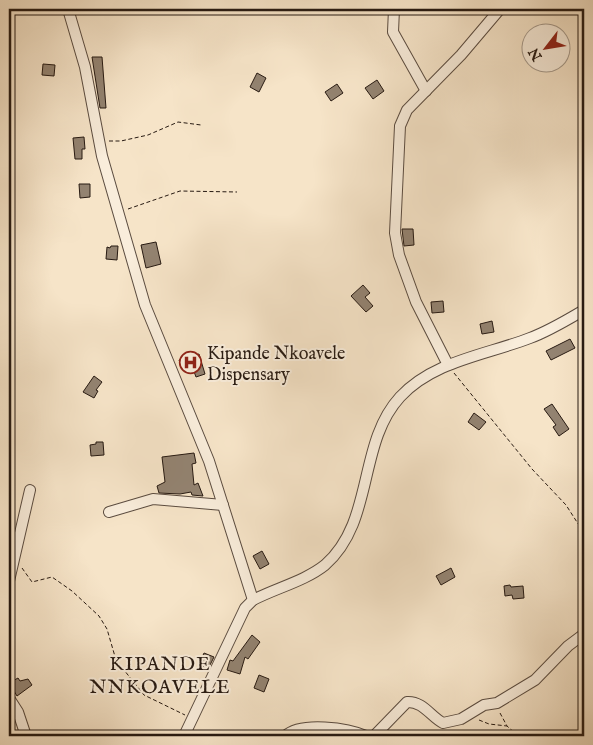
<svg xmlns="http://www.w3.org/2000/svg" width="593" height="745" viewBox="0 0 593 745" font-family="'IM FELL English',serif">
<rect width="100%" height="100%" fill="#f6e4c8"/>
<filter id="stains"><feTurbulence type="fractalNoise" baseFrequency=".004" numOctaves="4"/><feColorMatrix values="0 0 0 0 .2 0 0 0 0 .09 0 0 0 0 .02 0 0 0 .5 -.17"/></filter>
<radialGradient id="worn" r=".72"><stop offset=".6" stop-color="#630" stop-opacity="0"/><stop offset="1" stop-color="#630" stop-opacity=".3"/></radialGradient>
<g fill="#938371" stroke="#271a12">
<path d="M92 57H102L106 108H100Z"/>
<path d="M43 64 55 65 54 76 42 75Z"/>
<path d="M257 73 266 78 259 92 250 87Z"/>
<path d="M377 80 384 91 373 99 365 88Z"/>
<path d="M337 84 343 93 331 101 325 92Z"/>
<path d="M84 137 85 149H82V159H75L73 138Z"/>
<path d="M79 184H90V197L80 198Z"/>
<path d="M402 229H413L414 245 404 246Z"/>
<path d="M156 242 161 264 146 268 141 245Z"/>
<path d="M111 246H118L117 260 106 259 107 247 110 248Z"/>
<path d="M363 285 370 293 365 297 373 306 366 312 351 296Z"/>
<path d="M443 301 444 312 432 313 431 302Z"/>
<path d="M492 321 494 332 482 334 480 324Z"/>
<path d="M570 339 575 348 551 360 546 351Z"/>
<path d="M199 354 205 374 196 377 192 366 182 369 179 360Z"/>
<path d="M94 376 102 382 96 390 98 391 94 398 83 392Z"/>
<path d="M552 404 569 429 559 436 553 427 556 425 544 409Z"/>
<path d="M474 413 486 422 479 430 468 422Z"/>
<path d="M96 442H103L104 455 91 456 90 445 96 444Z"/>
<path d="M194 453 196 463 192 464 194 485 198 483 203 496 192 495 191 492 180 494 159 493 157 486 165 482 162 457Z"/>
<path d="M262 551 269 564 260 569 253 556Z"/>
<path d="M451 568 455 577 441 585 436 576Z"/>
<path d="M510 585 511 587 523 586 524 598 513 599 512 595 505 596 504 586Z"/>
<path d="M252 635 260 642 248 659 245 657 240 674 227 670 230 660 233 661Z"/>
<path d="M204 653 214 657 208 669 199 664Z"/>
<path d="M259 675 269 679 264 692 254 688Z"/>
<path d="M18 678 20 681 28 679 32 685 17 696 9 683Z"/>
</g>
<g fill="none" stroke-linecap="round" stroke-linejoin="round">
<defs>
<g id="street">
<path d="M68 9 85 67 102 156 145 305 209 461 253 600"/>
<path d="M394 9 393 32 426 91"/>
<path d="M448 365 416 302 399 255 395 233 400 126 407 110 461 55 500 9"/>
<path d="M109 512 153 499 223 505"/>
<path d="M9 581 30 490"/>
<path d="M9 698 18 712 26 736"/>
<path d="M184 736 245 608 253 600C276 588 305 581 325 565 375 521 357 444 400 397 433 361 486 355 530 338 549 331 567 320 584 310"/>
<path d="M285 736C301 721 348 728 366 736"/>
<path d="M374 736 407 702C423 701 431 717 443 723L461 719 484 705 497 703 535 680 568 646 584 634"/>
</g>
</defs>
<use href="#street" stroke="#5b4c40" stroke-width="12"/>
<g stroke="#271a12" stroke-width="1" stroke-dasharray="4 2.5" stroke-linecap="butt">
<path d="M109 141H121L148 135 178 122 201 125"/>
<path d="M128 209 180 191 237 192"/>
<path d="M454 373 532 469 566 505 584 533"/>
<path d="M22 568 32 582 52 577 72 591 99 616 107 629 116 660 144 695 185 715"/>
<path d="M500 713 507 726 518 736"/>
<path d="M479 720 489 724 507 726"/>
</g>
<use href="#street" stroke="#f9eddb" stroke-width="10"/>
</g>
<defs>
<symbol id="hospital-ring" viewBox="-11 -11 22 22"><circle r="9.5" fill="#f9eddb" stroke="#8f2418" stroke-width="1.5"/><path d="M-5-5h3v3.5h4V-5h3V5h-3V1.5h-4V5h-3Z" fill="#8f2418"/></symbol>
</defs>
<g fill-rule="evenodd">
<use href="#hospital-ring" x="178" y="350" width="25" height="25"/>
</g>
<g text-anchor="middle" stroke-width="4" stroke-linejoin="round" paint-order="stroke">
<g font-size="18" fill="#271a12" stroke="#f9eddb" text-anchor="start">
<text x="207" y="359">Kipande Nkoavele<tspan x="207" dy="21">Dispensary</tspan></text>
</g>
<g font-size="20" letter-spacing="1" fill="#271a12" stroke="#f9eddb">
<text x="160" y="670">KIPANDE<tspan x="160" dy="23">NNKOAVELE</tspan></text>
</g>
</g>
<rect width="593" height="745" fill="none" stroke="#f6e4c8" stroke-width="30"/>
<rect x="10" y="10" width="573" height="725" fill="none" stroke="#271a12" stroke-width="2.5"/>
<rect x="15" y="15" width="563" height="715" fill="none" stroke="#271a12"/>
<g transform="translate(546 48) rotate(239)"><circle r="24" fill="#f9eddb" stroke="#a5998b"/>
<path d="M0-4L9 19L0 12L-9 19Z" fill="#8f2418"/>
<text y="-8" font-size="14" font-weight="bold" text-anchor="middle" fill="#271a12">N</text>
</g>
<rect width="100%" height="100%" filter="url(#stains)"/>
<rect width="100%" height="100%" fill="url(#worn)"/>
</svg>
